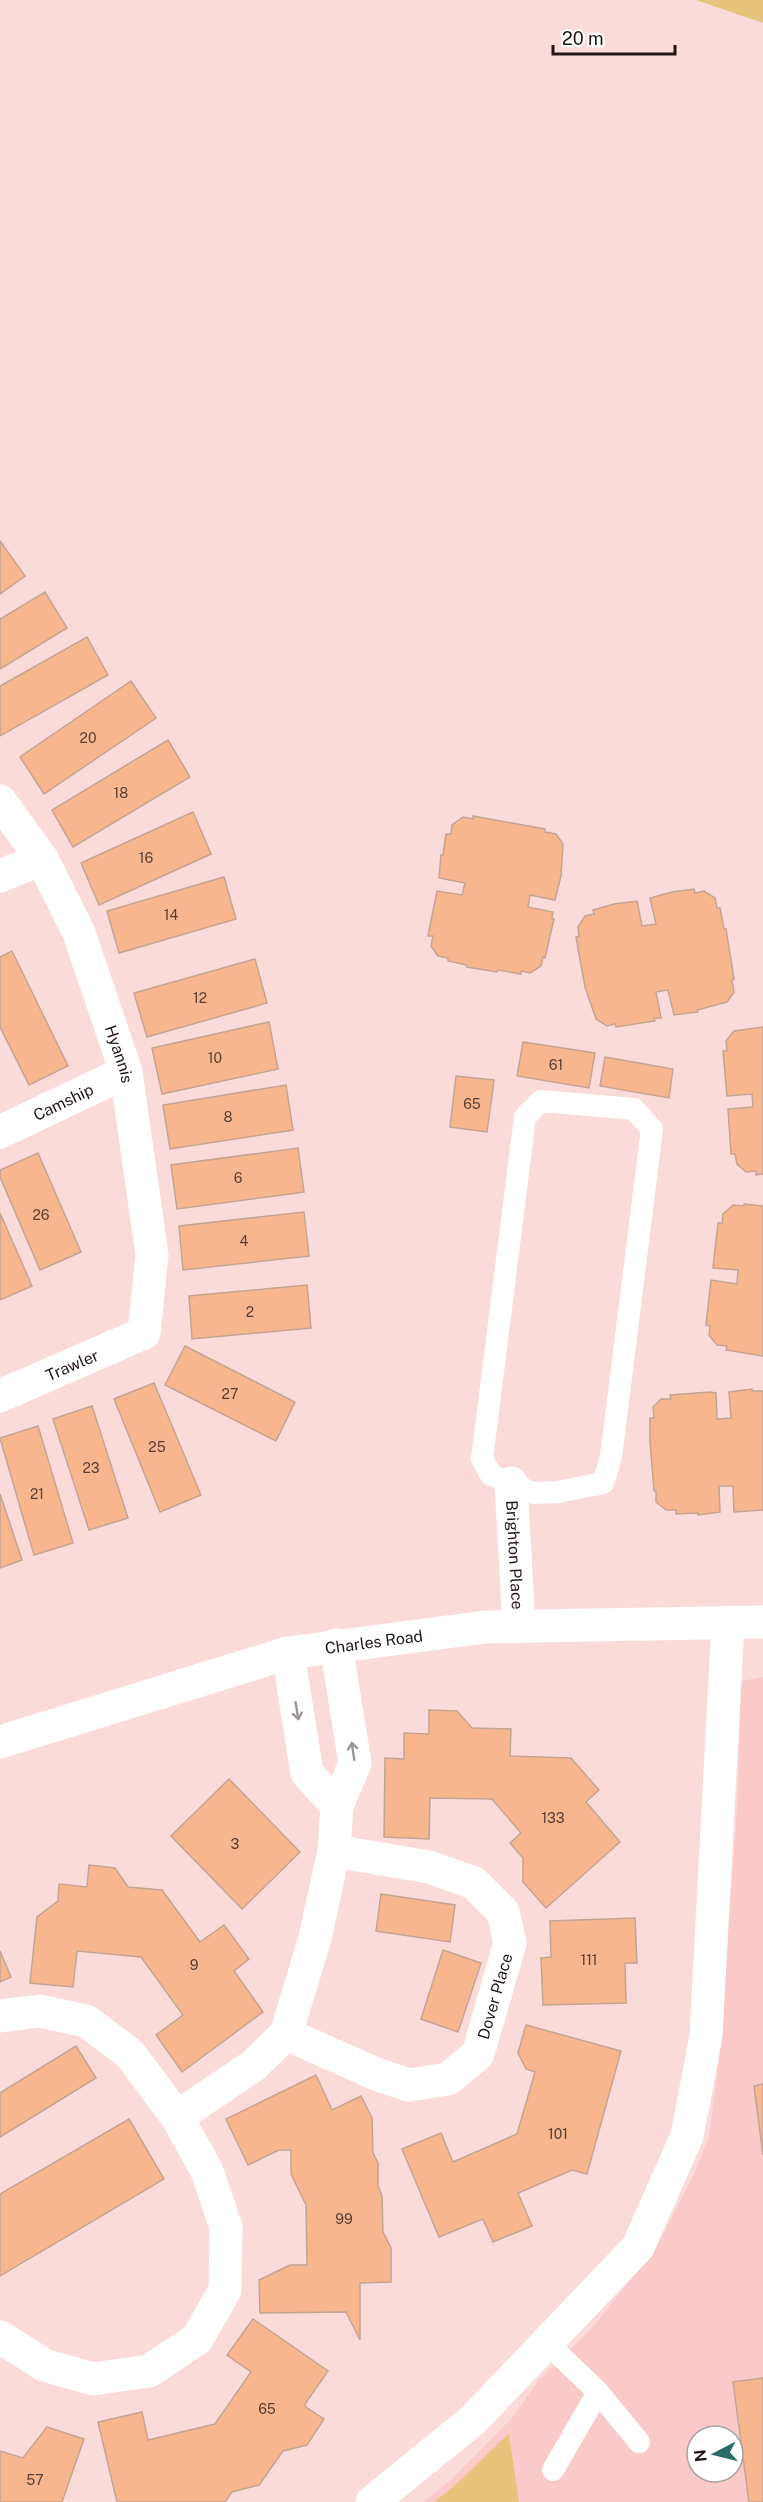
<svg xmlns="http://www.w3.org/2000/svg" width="763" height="2502" viewBox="0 0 763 2502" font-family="'Public Sans',sans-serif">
<rect width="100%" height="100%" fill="#fbdbda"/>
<path fill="#fac9c9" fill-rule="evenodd" d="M763 1677V2502H423L451 2480 513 2417 538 2381 592 2328 656 2248 693 2176 709 2137 719 2060 738 1796 741 1681ZM697 2436H733V2472H697Z"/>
<g fill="#e7c47c">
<path d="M696 0H763V23Z"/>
<path d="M509 2434 519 2502H434C462 2482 483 2456 509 2434Z"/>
</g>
<g fill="#f8b68f" stroke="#c4a492" stroke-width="1.5">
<path d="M0 541 25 576 0 594Z"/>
<path d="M45 592 67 628 0 669V619Z"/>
<path d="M87 637 108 675 0 736V686Z"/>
<path d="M131 681 156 718 44 794 20 757Z"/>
<path d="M168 740 190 777 73 847 52 810Z"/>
<path d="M193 812 211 854 99 905 81 863Z"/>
<path d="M473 816 545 829V832L556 834 563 844 561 876 555 900 530 895 528 907 553 912 552 919H554L545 958 543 957 541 966 530 973 521 971V974L498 970 497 972 467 967V965L448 961V958L438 956 431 946 433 936H428L437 891 462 895 465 883 439 878 441 855H443L446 834H451L452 825 463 817 473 819Z"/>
<path d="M224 877 236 919 119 953 107 911Z"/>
<path d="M694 889 695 893 704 891 715 898 717 908H720L724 929H726L734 979 732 980 734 992 727 1002 697 1010 698 1012 674 1015 668 990 656 992 661 1018H654L655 1021 616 1027 615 1024 607 1026 596 1019 585 987 576 937 579 936 578 927 585 916 594 914 593 910 614 904 637 901 642 926 656 924 650 898 672 892Z"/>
<path d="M12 951 68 1066 29 1085 0 1027V957Z"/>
<path d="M255 959 267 1003 147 1037 134 993Z"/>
<path d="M269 1022 278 1069 162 1094 152 1048Z"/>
<path d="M763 1027V1174L756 1175V1171L746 1172 737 1164 735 1154H731L728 1109 753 1107 752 1094 727 1096 723 1051H727L726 1041 734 1031Z"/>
<path d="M523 1042 595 1053 589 1088 517 1076Z"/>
<path d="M605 1057 673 1069 669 1098 600 1086Z"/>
<path d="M456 1076 494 1080 487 1132 450 1127Z"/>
<path d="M286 1085 293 1130 170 1149 163 1105Z"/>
<path d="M298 1148 304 1192 177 1209 171 1165Z"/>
<path d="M38 1153 81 1252 40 1270 0 1177V1170Z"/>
<path d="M744 1204 763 1206V1356L726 1350 727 1346 717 1345 709 1335 710 1326 706 1325 711 1280 737 1284 738 1270 713 1268 718 1223H722L723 1214 733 1205 744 1206Z"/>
<path d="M304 1212 309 1256 183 1270 179 1226Z"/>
<path d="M0 1213 32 1286 0 1300Z"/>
<path d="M307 1285 311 1328 192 1339 189 1296Z"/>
<path d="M185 1346 295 1402 276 1441 165 1385Z"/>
<path d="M154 1383 201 1495 160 1512 114 1399Z"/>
<path d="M752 1389V1391H763V1510L734 1512 733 1486H719L720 1512 698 1515V1513L676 1514V1510H666L656 1502V1491H654L650 1441V1418H654L653 1407 661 1399H671L670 1395 710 1392 716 1393 717 1419 731 1418 729 1392Z"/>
<path d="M92 1406 128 1518 89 1530 53 1419Z"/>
<path d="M38 1426 73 1543 34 1555 0 1438Z"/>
<path d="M0 1494 22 1560 0 1568Z"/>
<path d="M429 1710 457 1711 472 1728 511 1729 510 1756 571 1758 599 1790 586 1802 620 1842 546 1908 523 1882V1858L510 1843 521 1833 492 1799 430 1798 429 1839 384 1837 385 1758 404 1759V1733L429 1734Z"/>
<path d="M229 1779 300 1852 242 1909 171 1836Z"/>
<path d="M89 1865 115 1868 128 1887 162 1890 200 1942 224 1925 249 1959 234 1971 263 2012 182 2072 156 2035 183 2015 141 1957 77 1951 73 1987 30 1983 37 1917 58 1901 59 1884 87 1887Z"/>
<path d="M381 1894 455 1905 450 1942 376 1931Z"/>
<path d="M635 1918 637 1963H625L626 2003 543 2005 541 1958 551 1957 550 1921Z"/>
<path d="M443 1950 481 1963 458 2032 421 2019Z"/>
<path d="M0 1951 11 1977 0 1982Z"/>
<path d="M526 2025 621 2051 587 2174 572 2170 518 2193 532 2226 493 2242 483 2219 439 2237 402 2149 441 2133 453 2162 517 2134 535 2072 526 2069 518 2053Z"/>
<path d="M76 2046 96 2078 0 2137V2093Z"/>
<path d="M316 2075 332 2110 361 2096 372 2118 373 2153 378 2163V2186L382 2196 383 2232 391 2248V2282L360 2283V2340L346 2312 260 2313 259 2280 290 2265H307L306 2205 291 2174V2150H279L248 2165 226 2119Z"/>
<path d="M763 2084V2155L754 2086Z"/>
<path d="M129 2119 164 2179 0 2276V2194Z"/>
<path d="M253 2319 328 2371 305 2404 306 2407 324 2419 307 2445 283 2451 259 2485 232 2492 225 2502H117L98 2422 142 2412 148 2440 215 2424 251 2372 227 2355Z"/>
<path d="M763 2378V2502H749L733 2382Z"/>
<path d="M47 2427 84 2439 62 2502H0V2451L23 2458Z"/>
</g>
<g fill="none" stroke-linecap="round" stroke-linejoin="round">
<g stroke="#fff" stroke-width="22">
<path d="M541 1101 634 1109 652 1129 611 1457 603 1483 558 1492 533 1493 491 1475 482 1459 525 1117Z"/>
<path d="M547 2343 598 2392 639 2442"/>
<path d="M553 2470 598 2392"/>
</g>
<g stroke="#fff" stroke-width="33">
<path id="s1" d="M0 801 42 859 79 933 126 1072 152 1255 144 1333 0 1396"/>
<path d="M0 876 42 859"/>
<path id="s2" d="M0 1132 126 1072"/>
<path id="s3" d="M511 1483 519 1626"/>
<path d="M288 1653 307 1773 337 1806"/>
<path d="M0 2016 40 2011 86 2021 129 2053 177 2117 207 2171 226 2227 225 2290 197 2339 149 2371 93 2379 44 2365 0 2337"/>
<path id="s4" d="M286 2034 376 2074 409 2085 448 2079 478 2054 510 1943 503 1912 474 1883 429 1867 334 1851"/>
<path d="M177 2117 253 2066 286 2034 315 1938 334 1851 337 1806 355 1763 336 1645"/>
<path d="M372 2502 473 2420 638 2247 687 2136 706 2036 728 1622"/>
</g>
<path stroke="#fff" stroke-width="33" id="s5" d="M0 1742 288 1653 485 1627 763 1622"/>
</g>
<defs><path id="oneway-shaft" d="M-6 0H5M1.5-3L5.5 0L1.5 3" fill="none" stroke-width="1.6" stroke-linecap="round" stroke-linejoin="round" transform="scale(1.5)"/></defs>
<g stroke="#9c9696">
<use href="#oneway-shaft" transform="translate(297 1711) rotate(81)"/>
<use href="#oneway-shaft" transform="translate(353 1751) rotate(-98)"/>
</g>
<g text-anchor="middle" stroke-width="6" stroke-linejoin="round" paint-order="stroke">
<g font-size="14" fill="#593e34">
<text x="88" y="743">20</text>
<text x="121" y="798">18</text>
<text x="146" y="863">16</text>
<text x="171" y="920">14</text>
<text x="200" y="1003">12</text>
<text x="215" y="1063">10</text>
<text x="556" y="1070">61</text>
<text x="472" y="1109">65</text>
<text x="228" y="1122">8</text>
<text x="238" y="1183">6</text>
<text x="41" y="1220">26</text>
<text x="244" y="1246">4</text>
<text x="250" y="1317">2</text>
<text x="230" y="1399">27</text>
<text x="157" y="1452">25</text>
<text x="91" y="1473">23</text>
<text x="37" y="1499">21</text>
<text x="553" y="1823">133</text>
<text x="235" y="1849">3</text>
<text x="589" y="1965">111</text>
<text x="194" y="1970">9</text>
<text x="558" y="2139">101</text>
<text x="344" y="2224">99</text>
<text x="267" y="2414">65</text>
<text x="35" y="2485">57</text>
</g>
<g font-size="16" fill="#241616" stroke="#fff">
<text dy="6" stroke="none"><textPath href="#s1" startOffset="282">Hyannis</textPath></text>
<text dy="6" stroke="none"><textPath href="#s2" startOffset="70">Camship</textPath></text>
<text transform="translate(72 1365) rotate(-23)" y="6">Trawler</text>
<text dy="6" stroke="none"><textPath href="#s3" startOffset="72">Brighton Place</textPath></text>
<text dy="6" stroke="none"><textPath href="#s5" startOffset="388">Charles Road</textPath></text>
<text dy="6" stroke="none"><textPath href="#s4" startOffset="272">Dover Place</textPath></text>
</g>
</g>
<g transform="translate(715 2454) rotate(263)"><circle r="28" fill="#ffffff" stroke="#a7a2a2" stroke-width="1.5"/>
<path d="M0-4.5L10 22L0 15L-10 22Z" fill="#266e65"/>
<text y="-9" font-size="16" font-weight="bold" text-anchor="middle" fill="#241616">N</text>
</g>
<path d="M553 45v9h122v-9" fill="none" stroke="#241616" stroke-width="3"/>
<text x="562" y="45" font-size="18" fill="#241616" stroke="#ffffff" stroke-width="4.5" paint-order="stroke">20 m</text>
</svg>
